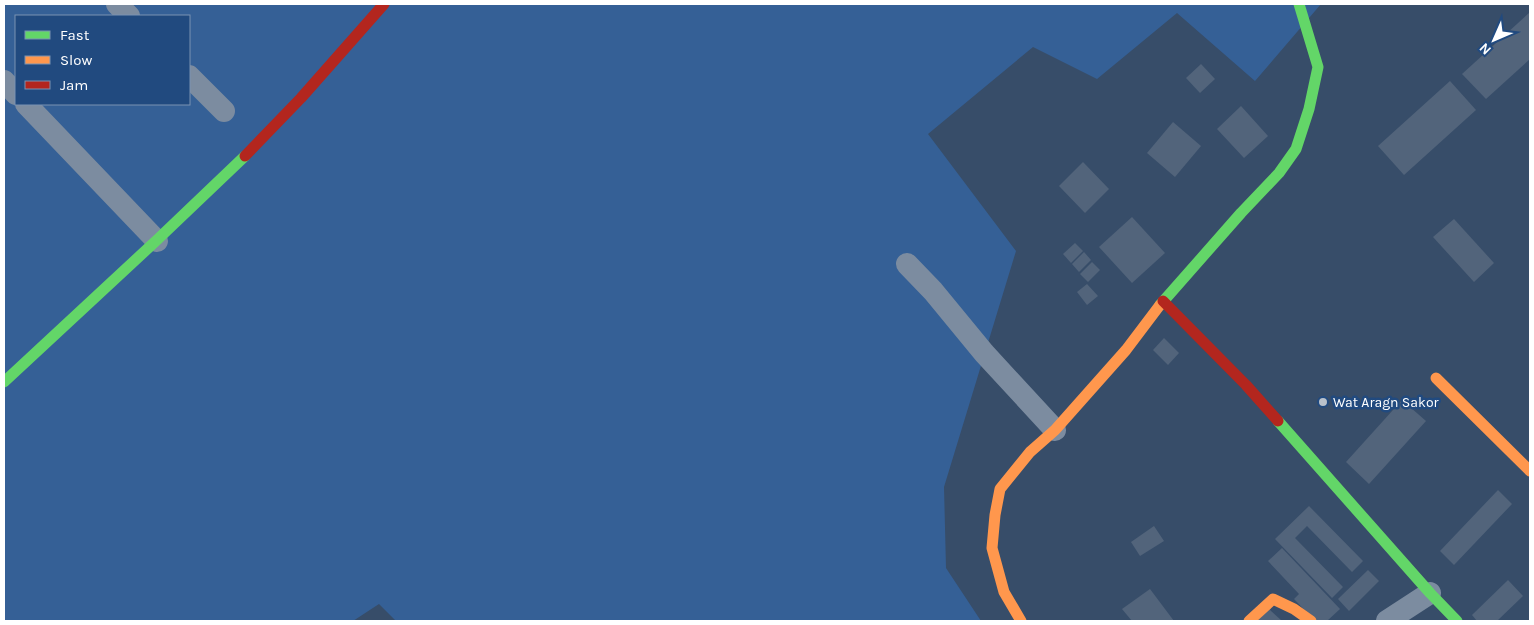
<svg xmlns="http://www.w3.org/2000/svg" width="1534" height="625" viewBox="0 0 1534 625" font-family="Karla,sans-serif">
<rect width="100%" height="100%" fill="#374d69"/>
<path fill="#356096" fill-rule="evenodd" d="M4 4H1321L1255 81 1177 13 1097 79 1033 47 928 134 1016 251 944 487 946 568 981 621H396L379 604 353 621H4ZM16 16H189V104H16Z"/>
<g fill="#52647b">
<path d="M1530 12V59L1486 99 1462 74Z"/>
<path d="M1201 64 1215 79 1200 93 1186 78Z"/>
<path d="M1450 81 1476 110 1404 175 1378 146Z"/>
<path d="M1241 106 1268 136 1244 158 1217 129Z"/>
<path d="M1173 122 1201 146 1175 177 1147 153Z"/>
<path d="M1083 162 1109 189 1085 213 1059 186Z"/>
<path d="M1132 217 1165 253 1132 283 1099 247Z"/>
<path d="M1454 219 1494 263 1474 282 1433 237Z"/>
<path d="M1075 243 1083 251 1071 263 1063 254Z"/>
<path d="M1084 252 1091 260 1079 272 1072 264Z"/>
<path d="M1092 262 1100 270 1088 282 1080 274Z"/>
<path d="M1087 284 1098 296 1087 305 1077 292Z"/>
<path d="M1164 338 1179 353 1168 365 1153 350Z"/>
<path d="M1402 400 1426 421 1369 484 1346 462Z"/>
<path d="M1498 490 1512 504 1454 565 1440 551Z"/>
<path d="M1309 506 1363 561 1352 572 1307 526 1295 538 1343 587 1332 598 1275 539Z"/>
<path d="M1154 526 1164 541 1140 556 1131 542Z"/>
<path d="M1282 548 1340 609 1327 621H1315L1294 599 1299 594 1268 561Z"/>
<path d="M1368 570 1379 581 1349 611 1338 599Z"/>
<path d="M1508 580 1523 596 1497 621H1477L1472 615Z"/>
<path d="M1150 589 1174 621H1132L1122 609Z"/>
<path d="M1269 609 1282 621H1257Z"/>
</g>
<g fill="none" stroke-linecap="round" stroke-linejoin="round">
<g stroke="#7c8ca0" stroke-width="22">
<path d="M117 4 129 16"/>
<path d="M189 76 224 111"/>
<path d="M4 81 16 94"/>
<path d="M26 104 157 241"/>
<path d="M907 264 933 291 984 353 1055 430"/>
<path d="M1387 621 1430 593"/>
</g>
<g stroke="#63d668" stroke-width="11">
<path d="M1160 305 1241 213 1279 173 1296 149 1309 109 1318 67 1299 4"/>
<path d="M4 382 158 239 245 156"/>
<path d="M1278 421 1430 593 1457 621"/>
</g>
<g stroke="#ff974d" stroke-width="11">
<path d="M1436 378 1530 471"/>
<path d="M1021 621 1004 592 992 548 995 515 1000 489 1030 452 1055 430 1126 350 1160 305"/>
<path d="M1249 621 1273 599 1294 609 1311 621"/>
</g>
<g stroke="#b3261e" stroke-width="11">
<path d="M245 156 301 98 384 4"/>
<path d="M1163 301 1246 385 1278 421"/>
</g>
</g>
<circle fill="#b9c1ca" stroke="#214a7f" stroke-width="2" cx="1323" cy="402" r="5"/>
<g text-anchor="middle" stroke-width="5" stroke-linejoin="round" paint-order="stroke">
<g font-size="14" fill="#fff" stroke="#214a7f" text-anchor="start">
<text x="1333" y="407">Wat Aragn Sakor</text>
</g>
</g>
<rect width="1534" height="625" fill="none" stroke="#ffffff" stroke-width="10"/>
<rect x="15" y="15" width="175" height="90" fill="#214a7f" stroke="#7a92b2"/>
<rect x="25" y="31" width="25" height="8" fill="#63d668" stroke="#7a92b2"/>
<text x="60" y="40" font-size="15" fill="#ffffff">Fast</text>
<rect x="25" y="56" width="25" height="8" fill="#ff974d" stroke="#7a92b2"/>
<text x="60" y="65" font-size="15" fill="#ffffff">Slow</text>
<rect x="25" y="81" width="25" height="8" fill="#b3261e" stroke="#7a92b2"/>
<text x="60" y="90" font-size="15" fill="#ffffff">Jam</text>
<g transform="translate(1494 40) rotate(225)" stroke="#214a7f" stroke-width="4" paint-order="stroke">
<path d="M0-4L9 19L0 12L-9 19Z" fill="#ffffff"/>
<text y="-8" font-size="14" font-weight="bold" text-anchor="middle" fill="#ffffff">N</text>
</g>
</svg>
